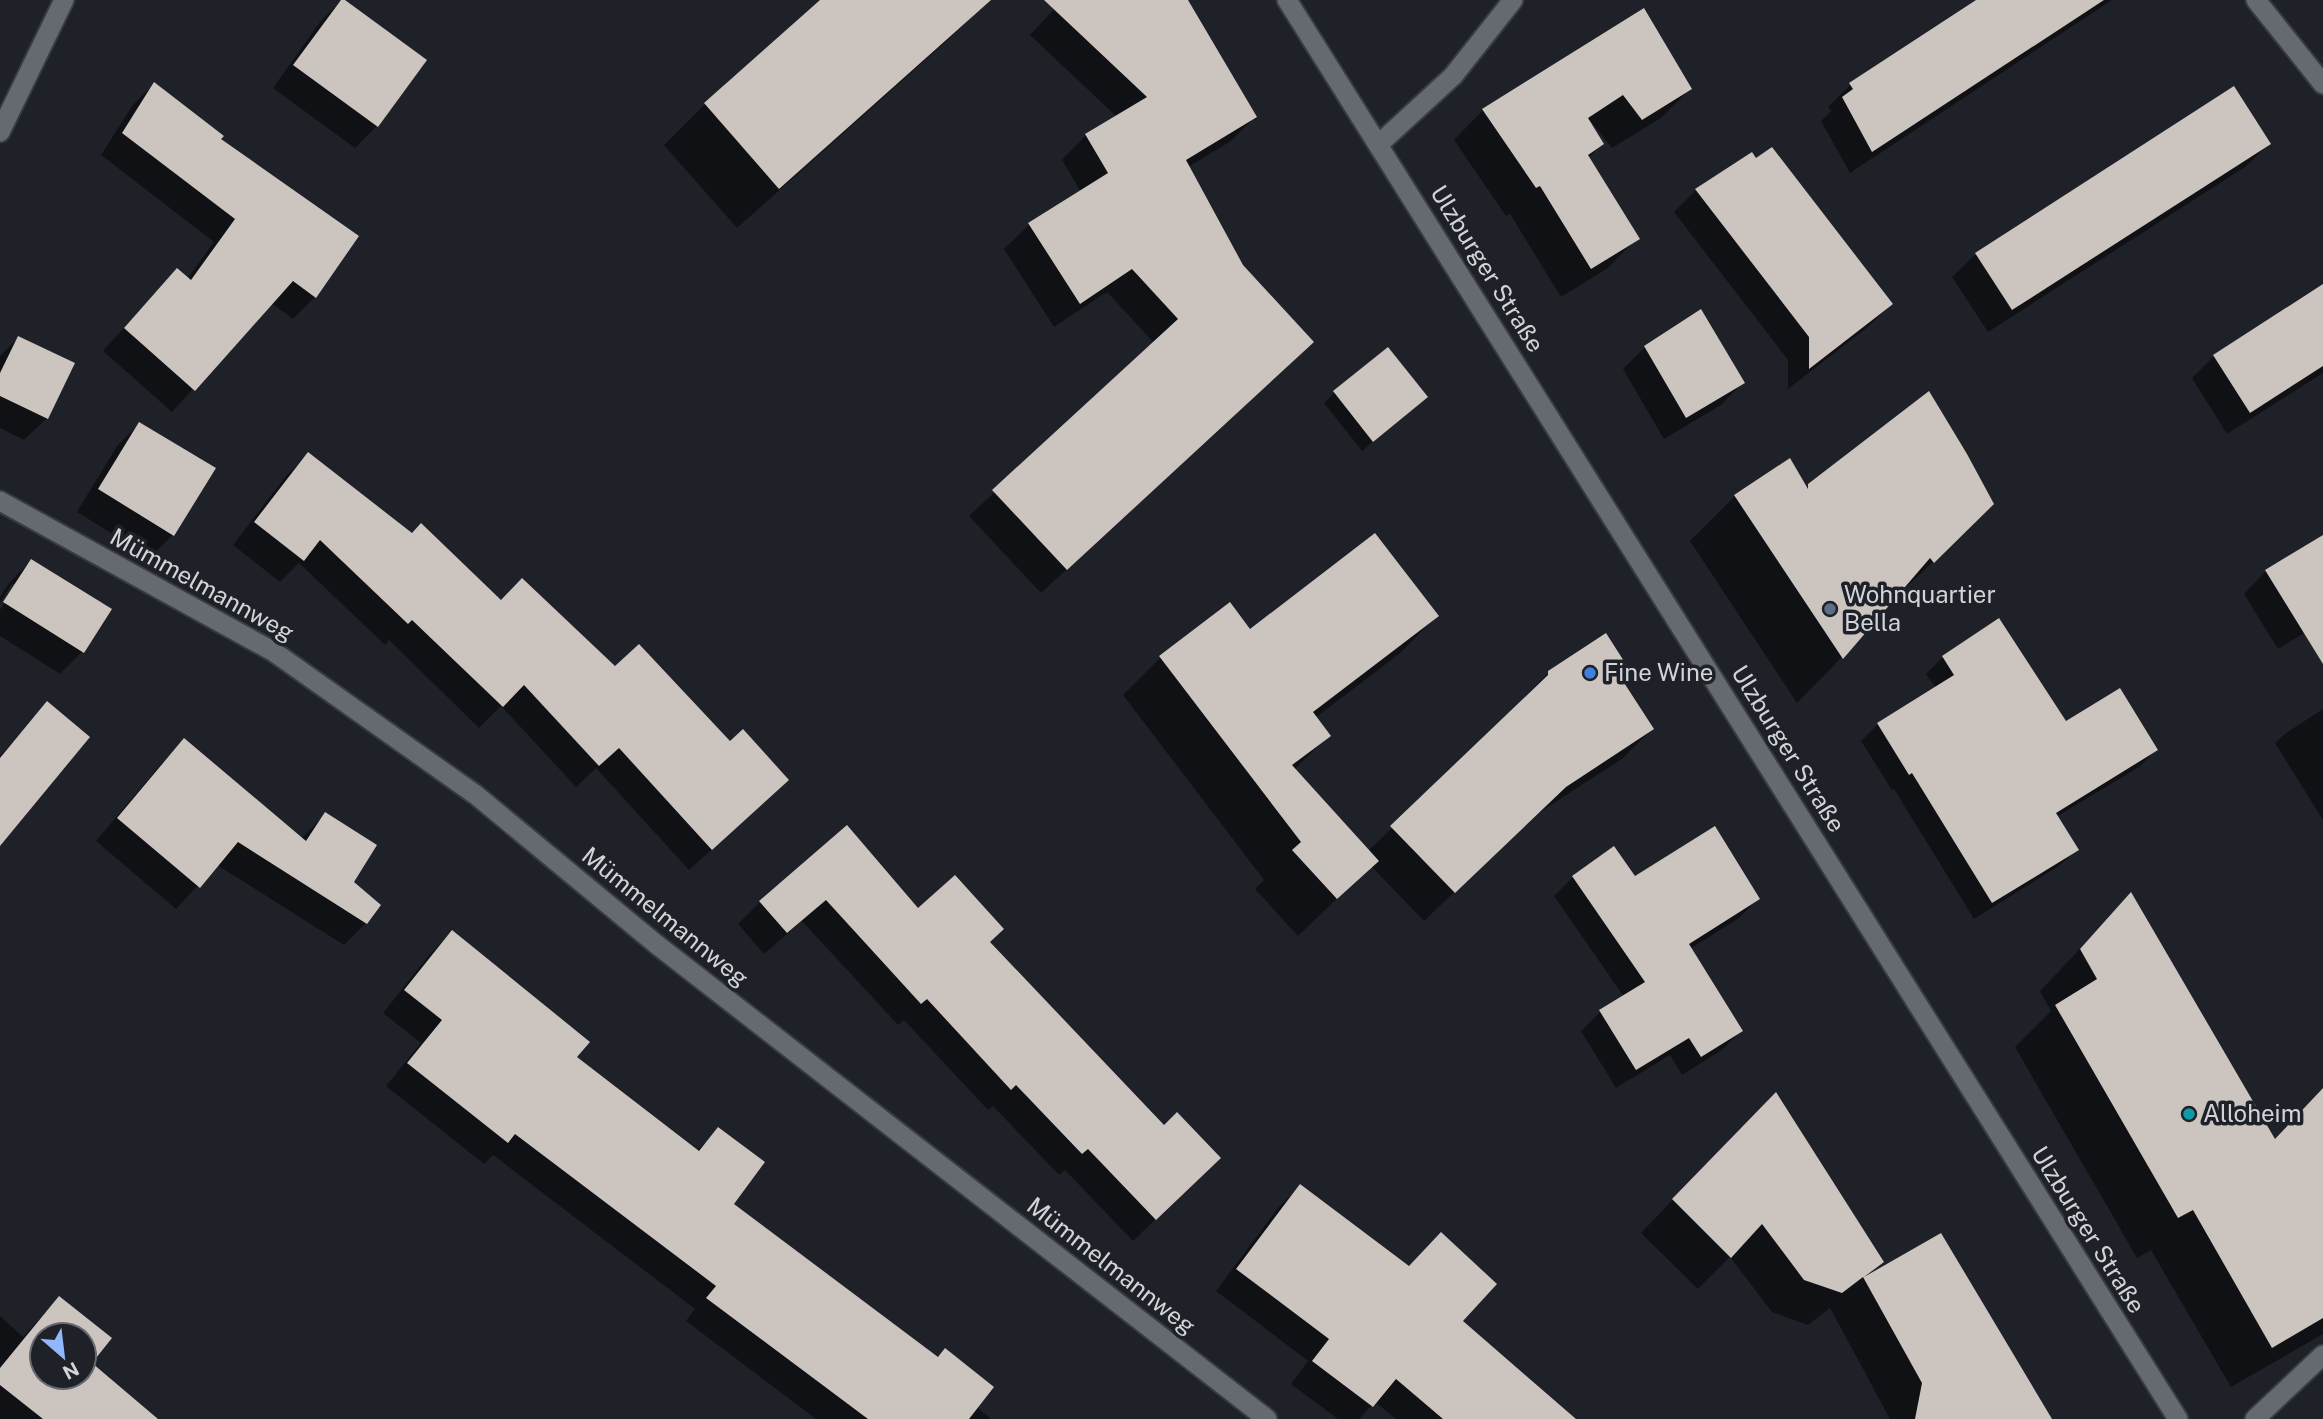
<svg xmlns="http://www.w3.org/2000/svg" width="2323" height="1419" viewBox="0 0 2323 1419" font-family="'Public Sans',sans-serif">
<rect width="100%" height="100%" fill="#1e2127"/>
<g fill="#0007" fill-rule="evenodd">
<path d="M342 0 377 126 355 148 273 88 320 22Z"/>
<path d="M823 0H989L950 38 737 228 664 145 705 104Z"/>
<path d="M1063 0H1165L1255 117 1231 141 1188 167 1242 266 1312 342 1041 593 969 516 1154 343 1107 292 1054 327 1004 249 1029 225 1081 192 1062 160 1086 135 1117 117 1030 35Z"/>
<path d="M1980 0H2112L1850 173 1821 121 1831 111 1828 107 1850 85Z"/>
<path d="M1643 10 1690 89 1661 118 1612 148 1590 120 1588 121 1602 144 1588 158 1637 238 1608 268 1561 297 1510 214 1506 216 1454 140 1483 110Z"/>
<path d="M154 84 219 140 315 297 293 319 271 303 172 412 103 351 155 293 187 279 214 242 101 155 132 106Z"/>
<path d="M2269 144 2245 167 1988 332 1952 277 1976 254Z"/>
<path d="M1696 190 1891 304 1869 326 1788 389V360L1674 212Z"/>
<path d="M2323 286V373L2227 434 2192 378 2214 356Z"/>
<path d="M18 338 47 418 24 440 0 428V356Z"/>
<path d="M1645 347 1743 382 1721 405 1664 439 1623 369Z"/>
<path d="M1334 393 1426 397 1362 451 1324 403Z"/>
<path d="M139 424 173 535 150 557 77 512 117 446Z"/>
<path d="M309 454 501 602 615 669 765 802 689 870 596 768 576 787 501 706 479 728 389 640 385 645 299 563 280 582 233 545 286 476Z"/>
<path d="M1810 485 1947 549 1887 605 1841 658 1797 703 1690 541 1735 496 1806 489Z"/>
<path d="M2323 537V622L2278 649 2244 594 2266 571Z"/>
<path d="M31 561 82 652 60 674 0 636V610L17 584H12L0 603V597L9 583Z"/>
<path d="M1437 616 1399 654 1315 718 1328 736 1294 770 1368 851 1520 705V702L1549 672 1627 668 1618 677 1652 729 1623 758 1534 816 1424 921 1371 866 1298 936 1255 889 1264 880 1123 695 1160 658 1250 631Z"/>
<path d="M1943 657 2065 723 2156 750 2139 767 2056 817 2076 850 2059 866 1974 919 1894 789 1892 790 1861 741 1878 724 1936 688 1926 674Z"/>
<path d="M47 704 0 843V756Z"/>
<path d="M2323 709V820L2275 743 2286 733Z"/>
<path d="M184 741 301 839 325 814 366 923 344 945 217 865 176 909 96 841 162 763Z"/>
<path d="M846 828 918 911 988 943 1163 1128 1196 1180 1133 1241 1065 1170 1059 1175 993 1106 988 1110 904 1020 898 1025 802 921 764 954 738 924 760 902Z"/>
<path d="M1614 849 1634 879 1758 899 1739 918 1690 949 1741 1031 1722 1050 1682 1075 1670 1055 1616 1088 1581 1031 1600 1012 1624 997 1554 896 1573 877Z"/>
<path d="M2131 895 2273 1141 2323 1088V1334L2231 1387 2151 1250 2137 1258 2015 1047 2051 1011 2040 991Z"/>
<path d="M452 932 575 1058 697 1151 719 1129 731 1204 991 1419H816L686 1321 695 1309 493 1155 484 1164 386 1086 421 1043 383 1013 430 954Z"/>
<path d="M1743 1126 1882 1262 1868 1275 2037 1419H1890L1830 1308 1808 1325 1772 1312 1730 1257 1698 1289 1641 1233Z"/>
<path d="M1300 1186 1409 1268 1460 1321 1541 1419H1396L1375 1402 1359 1419H1338L1291 1384 1308 1361 1216 1291 1278 1208Z"/>
<path d="M59 1298 109 1339 90 1363 156 1419H0V1316L23 1337ZM42 1335H84V1377H42Z"/>
</g>
<g fill="#ccc4bf" fill-rule="evenodd">
<path d="M341 0H345L427 60 378 127 293 65Z"/>
<path d="M820 0H991L779 189 704 103Z"/>
<path d="M1044 0H1188L1257 117 1186 160 1243 265 1314 342 1067 570 992 490 1178 319 1132 269 1080 304 1028 223 1108 173 1085 134 1147 97Z"/>
<path d="M1976 0H2104L1872 152 1842 97 1853 89 1849 83Z"/>
<path d="M1644 8 1692 89 1642 120 1623 95 1588 118 1604 144 1588 155 1640 239 1591 269 1540 186 1536 188 1482 109Z"/>
<path d="M154 82 224 136 221 139 359 236 316 298 293 281 195 391 124 328 177 268 191 280 235 219 122 133Z"/>
<path d="M2234 86 2271 144 2012 310 1975 253Z"/>
<path d="M1772 147 1893 304 1809 369V337L1695 189 1752 152 1756 158Z"/>
<path d="M2323 284V366L2250 413 2213 355Z"/>
<path d="M1701 309 1745 383 1686 418 1644 346Z"/>
<path d="M18 336 75 363 48 419 0 396V373Z"/>
<path d="M1388 347 1428 397 1373 442 1333 391Z"/>
<path d="M1929 391 1967 454 1994 504 1934 563 1930 558 1843 659 1734 495 1790 458 1808 489V484Z"/>
<path d="M139 422 216 468 174 536 98 489Z"/>
<path d="M308 452 412 533 421 523 501 600 522 578 615 666 639 644 730 741 743 729 789 780 712 850 619 748 599 766 524 685 503 707 412 620 408 624 320 540 304 561 254 522Z"/>
<path d="M1375 533 1439 616 1313 712 1331 736 1292 765 1379 861 1337 899 1292 850 1301 842 1159 656 1230 602 1250 629Z"/>
<path d="M2323 535V664L2265 570Z"/>
<path d="M31 559 112 609 84 653 3 602Z"/>
<path d="M1999 618 2066 721 2120 688 2158 750 2056 813 2079 850 1992 903 1912 773 1909 775 1877 723 1954 675 1942 656Z"/>
<path d="M1606 633 1629 669 1619 675 1654 729 1566 787 1455 893 1390 826 1548 675V671Z"/>
<path d="M47 701 90 737 0 846V758Z"/>
<path d="M184 738 306 841 325 812 377 845 354 882 381 905 367 924 238 842 200 888 117 818Z"/>
<path d="M847 825 918 908 955 875 1004 929 990 942 1164 1125 1177 1112 1221 1158 1156 1220 1088 1149 1082 1154 1016 1085 1011 1090 927 999 921 1004 826 900 787 933 759 901Z"/>
<path d="M1715 826 1760 899 1689 944 1743 1031 1701 1057 1689 1038 1636 1070 1599 1010 1645 982 1572 876 1614 846 1635 876Z"/>
<path d="M2131 892 2275 1139 2323 1088V1318L2272 1348 2193 1210 2178 1218 2055 1005 2097 979 2080 949Z"/>
<path d="M452 930 590 1042 577 1057 699 1151 718 1127 765 1162 734 1204 938 1357 945 1348 994 1387 969 1419H868L706 1298 716 1286 515 1134 508 1143 407 1063 442 1020 404 990Z"/>
<path d="M1776 1092 1884 1262 1864 1277 1941 1233 2052 1419H1915L1922 1383 1863 1277 1842 1293 1804 1280 1762 1224 1731 1258 1672 1199Z"/>
<path d="M1300 1184 1409 1266 1441 1232 1497 1284 1463 1321 1576 1419H1443L1396 1379 1373 1407 1312 1361 1329 1339 1236 1269Z"/>
<path d="M59 1296 112 1338 92 1363 158 1419H43L0 1385V1368ZM42 1335H84V1377H42Z"/>
</g>
<g fill="none" stroke-linecap="round" stroke-linejoin="round">
<defs>
<g id="minor">
<path d="M2256 0 2323 84"/>
<path d="M1379 144 1453 76 1513 0"/>
<path d="M0 501 274 652 476 795 656 944 1267 1419"/>
<path d="M2255 1419 2323 1355"/>
</g>
<g id="secondary">
<path d="M1287 0 2178 1419"/>
<path d="M0 132 64 0"/>
</g>
</defs>
<use href="#minor" stroke="#383b40" stroke-width="23"/>
<use href="#secondary" stroke="#383b40" stroke-width="23"/>
<use href="#minor" stroke="#656a70" stroke-width="19"/>
<use href="#secondary" stroke="#656a70" stroke-width="19"/>
</g>
<circle fill="#5c6f8a" stroke="#1e2127" stroke-width="2.5" cx="1830" cy="609" r="7"/>
<circle fill="#3f7fe0" stroke="#1e2127" stroke-width="2.5" cx="1590" cy="673" r="7"/>
<circle fill="#0f9aa8" stroke="#1e2127" stroke-width="2.5" cx="2189" cy="1114" r="7"/>
<g text-anchor="middle" stroke-width="7" stroke-linejoin="round" paint-order="stroke">
<g font-size="24" fill="#d2d4d8" stroke="#1e2127">
<text transform="translate(1487 269) rotate(58)" y="8">Ulzburger Straße</text>
<text transform="translate(202 585) rotate(29)" y="8">Mümmelmannweg</text>
<text transform="translate(1788 749) rotate(58)" y="8">Ulzburger Straße</text>
<text transform="translate(665 917) rotate(39)" y="8">Mümmelmannweg</text>
<text transform="translate(2088 1230) rotate(58)" y="8">Ulzburger Straße</text>
<text transform="translate(1111 1266) rotate(38)" y="8">Mümmelmannweg</text>
</g>
<g font-size="24" fill="#d2d4d8" stroke="#1e2127" text-anchor="start">
<text x="1844" y="603">Wohnquartier<tspan x="1844" dy="28">Bella</tspan></text>
<text x="1604" y="681">Fine Wine</text>
<text x="2203" y="1122">Alloheim</text>
</g>
</g>
<g transform="translate(63 1356) rotate(152)"><circle r="33" fill="#1e2127" stroke="#66696e" stroke-width="2"/>
<path d="M0-5L12 26L0 18L-12 26Z" fill="#93b7fd"/>
<text y="-10" font-size="19" font-weight="bold" text-anchor="middle" fill="#d2d4d8">N</text>
</g>
</svg>
